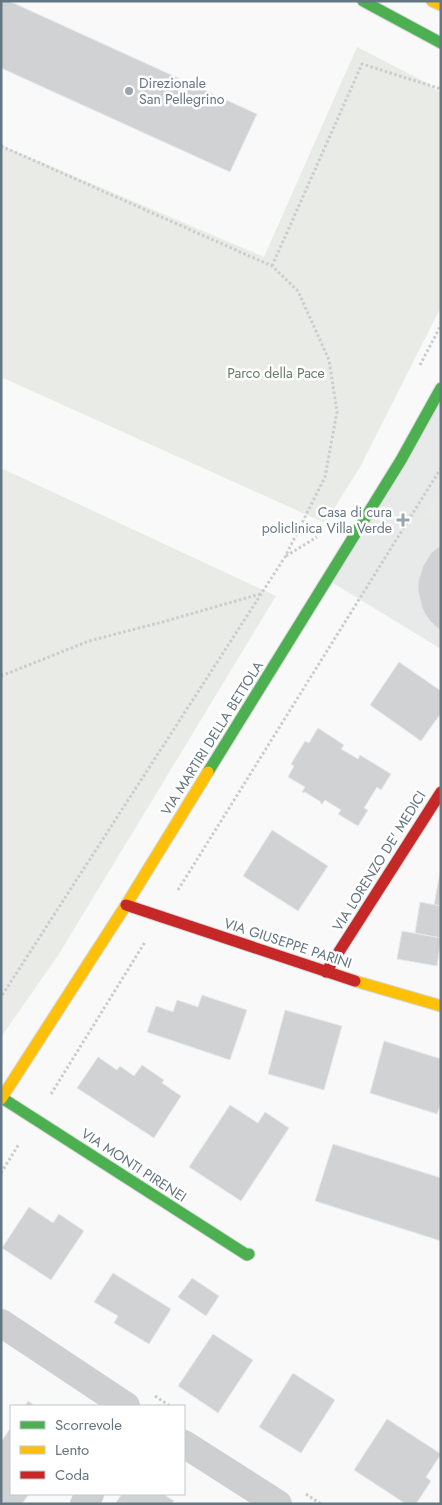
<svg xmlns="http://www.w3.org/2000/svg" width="442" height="1505" font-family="Jost,sans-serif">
	<rect width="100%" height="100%" fill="#f9f9f9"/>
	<!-- built -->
	<path fill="#e8e9e9" d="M 441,388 L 441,649 L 328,580 Z"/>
	<!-- green -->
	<g fill="#e8ebe6">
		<path d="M 357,47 L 425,82 L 441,93 L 441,307 L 360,467 L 325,523 L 1,377 L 1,145 L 264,257 Z"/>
		<path d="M 1,468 L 276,596 L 59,954 L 1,1037 Z"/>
		<path d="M 441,491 L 441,523 L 424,515 Z"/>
	</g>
	<!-- building -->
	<g fill="#d0d2d3" stroke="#e8e8e8">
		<path d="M 1,1 L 9,1 L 257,114 L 230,172 L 1,68 Z"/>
		<path d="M 441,545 L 441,631 L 430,621 L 425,614 L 422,607 L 418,591 L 418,582 L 423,566 L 431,553 Z"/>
		<path d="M 399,662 L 441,691 L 441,713 L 421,741 L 370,705 Z"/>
		<path d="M 318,728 L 344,745 L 341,749 L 358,759 L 360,755 L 391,774 L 381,790 L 377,787 L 364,808 L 368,810 L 358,826 L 338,814 L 341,810 L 325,800 L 322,804 L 320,803 L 321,802 L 305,792 L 304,793 L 302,792 L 305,787 L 288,777 L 294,766 L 291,764 L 305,741 L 309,743 Z"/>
		<path d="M 272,830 L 328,866 L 298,911 L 243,876 Z"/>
		<path d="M 440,873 L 441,873 L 441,906 L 434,905 Z"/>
		<path d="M 420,902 L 441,906 L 441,938 L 415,933 Z"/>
		<path d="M 402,931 L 441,938 L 437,966 L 397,959 Z"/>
		<path d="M 202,995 L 247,1010 L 230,1060 L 147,1032 L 156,1006 L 173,1012 L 177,1000 L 198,1007 Z"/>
		<path d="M 285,1010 L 342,1026 L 324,1090 L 268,1074 Z"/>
		<path d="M 384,1041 L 441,1059 L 441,1102 L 437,1114 L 370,1093 Z"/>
		<path d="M 98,1057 L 117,1070 L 120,1066 L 134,1076 L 142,1065 L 164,1080 L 162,1083 L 181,1096 L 154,1138 L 77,1088 Z"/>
		<path d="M 230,1105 L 258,1123 L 265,1112 L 289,1128 L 241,1201 L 189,1167 Z"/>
		<path d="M 333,1144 L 441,1178 L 441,1241 L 315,1201 Z"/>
		<path d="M 29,1207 L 53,1223 L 59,1214 L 84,1231 L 51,1280 L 2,1248 Z"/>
		<path d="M 113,1273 L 171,1309 L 149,1344 L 114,1323 L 118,1316 L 94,1302 Z"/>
		<path d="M 192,1278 L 219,1296 L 206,1316 L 178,1297 Z"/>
		<path d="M 213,1334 L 253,1360 L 218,1413 L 178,1386 Z"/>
		<path d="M 293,1373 L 335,1400 L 301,1453 L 259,1427 Z"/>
		<path d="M 28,1401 L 35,1406 L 25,1406 Z"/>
		<path d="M 387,1419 L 441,1454 L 426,1477 L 431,1481 L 416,1504 L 406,1504 L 354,1470 Z"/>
		<path d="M 11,1427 L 11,1494 L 29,1494 L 22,1504 L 5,1504 L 1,1501 L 1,1442 Z"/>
		<path d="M 122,1494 L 163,1494 L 174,1501 L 172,1504 L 115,1504 Z"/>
	</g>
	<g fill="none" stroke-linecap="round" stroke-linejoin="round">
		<defs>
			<g id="fast">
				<path d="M 363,1 L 441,43"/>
				<path d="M 208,772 L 401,460 L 441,388"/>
				<path d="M 2,1098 L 247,1255 L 249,1254"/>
			</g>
			<g id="slow">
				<path d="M 432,1 L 441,5"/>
				<path d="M 355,981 L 441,1006"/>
				<path d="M 1,1099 L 126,905 L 208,772"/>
			</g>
			<g id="jam">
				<path d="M 126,905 L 355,981"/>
				<path d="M 326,972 L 441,792"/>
			</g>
		</defs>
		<!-- fast casing -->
		<use href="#fast" stroke="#d5d6d7" stroke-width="13"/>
		<!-- slow casing -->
		<use href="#slow" stroke="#d5d6d7" stroke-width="13"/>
		<!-- jam casing -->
		<use href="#jam" stroke="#d5d6d7" stroke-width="13"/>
		<!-- path -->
		<g stroke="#cbcccd" stroke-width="3" stroke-dasharray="2.5 2.5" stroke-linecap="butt">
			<path d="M 1,146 L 272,266 L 298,291 L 329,360 L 337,412 L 325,477 L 285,557 L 1,997"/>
			<path d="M 272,266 L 362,64 L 441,89"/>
			<path d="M 420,365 L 441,325"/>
			<path d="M 286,556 L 317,537"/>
			<path d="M 1,676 L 89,641 L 166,621 L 260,594"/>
			<path d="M 178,890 L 441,468"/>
			<path d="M 51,1094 L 145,942"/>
			<path d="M 1,1173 L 19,1144"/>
			<path d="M 155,1396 L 170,1406"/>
			<path d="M 306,1494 L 321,1504"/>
		</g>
		<!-- street -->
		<g stroke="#cecfd0" stroke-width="28">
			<path d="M 1,1323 L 126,1406"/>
			<path d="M 184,1444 L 278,1504"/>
			<path d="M 84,1504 L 90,1494"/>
		</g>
		<!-- fast -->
		<use href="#fast" stroke="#4caf50" stroke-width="11"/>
		<!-- slow -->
		<use href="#slow" stroke="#ffc107" stroke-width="11"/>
		<!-- jam -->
		<use href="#jam" stroke="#c62828" stroke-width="11"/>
	</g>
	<!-- markers -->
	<g fill="#99a4ac" stroke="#fff" stroke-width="2">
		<circle cx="129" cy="91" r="5"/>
		<path d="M400.5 512.5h5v5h5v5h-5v5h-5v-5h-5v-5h5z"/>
	</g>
	<g text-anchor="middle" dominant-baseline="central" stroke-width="5" stroke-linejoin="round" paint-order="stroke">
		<!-- poi labels -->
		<g font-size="14" fill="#657683" stroke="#fff" text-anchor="start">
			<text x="139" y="83">Direzionale<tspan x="139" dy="16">San Pellegrino</tspan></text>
			<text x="392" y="512" text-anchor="end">Casa di cura<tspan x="392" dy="16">policlinica Villa Verde</tspan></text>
		</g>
		<!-- park labels -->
		<g font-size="14" fill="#687a64" stroke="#fff">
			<text x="276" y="373">Parco della Pace</text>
		</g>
		<!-- street labels -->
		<g font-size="14" fill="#657683" stroke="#fff">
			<text transform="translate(212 738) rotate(-58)">VIA MARTIRI DELLA BETTOLA</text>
			<text transform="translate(379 861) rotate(-58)">VIA LORENZO DE' MEDICI</text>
			<text transform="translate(288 943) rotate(18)">VIA GIUSEPPE PARINI</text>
			<text transform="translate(134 1165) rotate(33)">VIA MONTI PIRENEI</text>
		</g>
	</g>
	<!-- border -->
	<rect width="442" height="1505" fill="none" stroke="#657683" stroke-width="5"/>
	<!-- legend -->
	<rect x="10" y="1405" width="175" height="90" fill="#ffffff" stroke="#c1c8cd"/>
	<rect x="20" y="1421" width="25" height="8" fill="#4caf50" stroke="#c1c8cd"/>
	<text x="55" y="1430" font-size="15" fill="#657683">Scorrevole</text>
	<rect x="20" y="1446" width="25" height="8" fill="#ffc107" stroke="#c1c8cd"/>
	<text x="55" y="1455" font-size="15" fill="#657683">Lento</text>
	<rect x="20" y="1471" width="25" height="8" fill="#c62828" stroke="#c1c8cd"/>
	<text x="55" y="1480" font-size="15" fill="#657683">Coda</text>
</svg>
